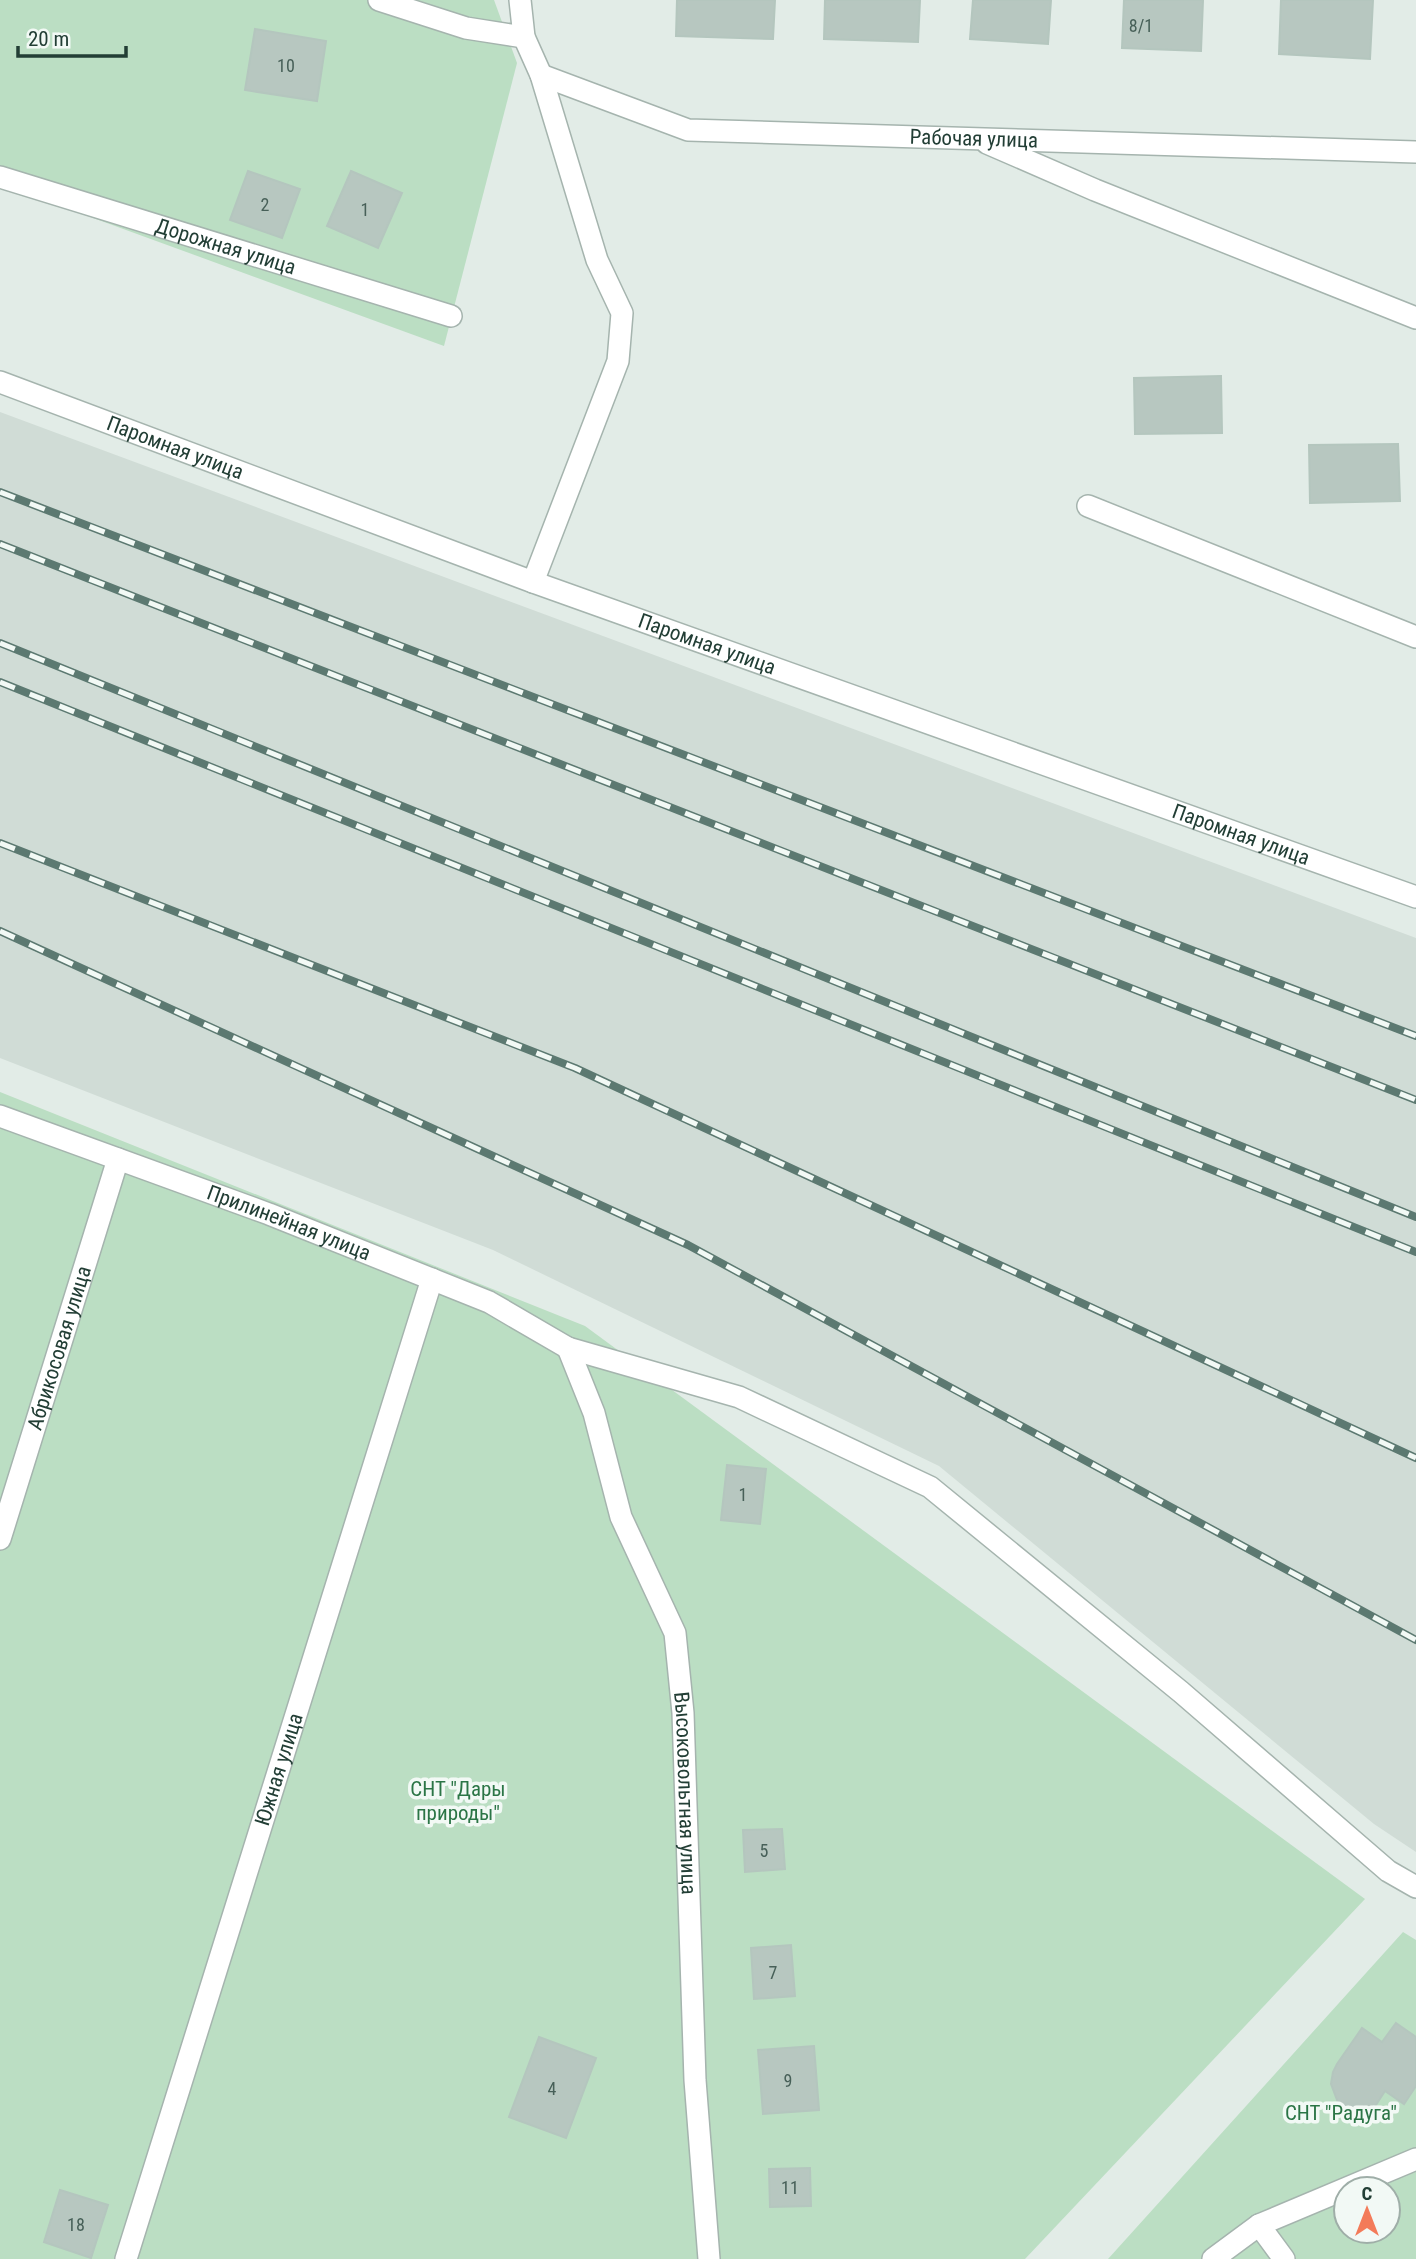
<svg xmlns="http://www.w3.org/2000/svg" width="1416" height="2259" font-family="'Roboto Condensed',sans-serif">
	<rect width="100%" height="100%" fill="#e2ece7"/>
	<!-- built -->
	<path fill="#d0dcd6" d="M 0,412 L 1416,938 L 1416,1852 L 1374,1824 L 939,1466 L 493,1250 L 0,1058 Z"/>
	<!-- green -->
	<g fill="#bbdec3" fill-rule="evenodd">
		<path d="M 0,0 L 494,0 L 517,63 L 444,346 L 0,184 Z"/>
		<path d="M 0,1092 L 585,1326 L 1365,1899 L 1025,2259 L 0,2259 Z"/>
		<path d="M 1403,1932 L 1416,1940 L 1416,2259 L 1108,2259 ZM 1346,2189 L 1388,2189 L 1388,2231 L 1346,2231 Z"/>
	</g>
	<!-- building -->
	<g fill="#b7c7c0" stroke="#b4c6be" stroke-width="2">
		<path d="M 677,0 L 775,0 L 773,39 L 676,36 Z"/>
		<path d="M 825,0 L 920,0 L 918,42 L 824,39 Z"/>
		<path d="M 973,0 L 1051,0 L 1048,44 L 970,39 Z"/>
		<path d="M 1124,0 L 1203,0 L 1201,51 L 1122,48 Z"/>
		<path d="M 1281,0 L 1373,0 L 1370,59 L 1279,54 Z"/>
		<path d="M 255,29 L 326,41 L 317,101 L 245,90 Z"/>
		<path d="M 248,171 L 300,189 L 282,238 L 230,220 Z"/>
		<path d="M 351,171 L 402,193 L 378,248 L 327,226 Z"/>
		<path d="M 1221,376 L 1222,433 L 1135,434 L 1134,378 Z"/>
		<path d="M 1398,444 L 1400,501 L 1310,503 L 1309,445 Z"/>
		<path d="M 727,1465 L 766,1469 L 760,1524 L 721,1520 Z"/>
		<path d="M 782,1829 L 785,1869 L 745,1872 L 743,1830 Z"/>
		<path d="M 791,1945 L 795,1996 L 754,1999 L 751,1948 Z"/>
		<path d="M 1396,2023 L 1416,2037 L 1416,2086 L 1404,2104 L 1385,2091 L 1372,2111 L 1358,2112 L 1340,2108 L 1331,2084 L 1333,2072 L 1337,2064 L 1362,2028 L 1382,2042 Z"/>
		<path d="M 539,2037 L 596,2058 L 566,2138 L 509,2117 Z"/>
		<path d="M 814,2046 L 819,2110 L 763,2114 L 758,2050 Z"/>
		<path d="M 810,2168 L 811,2206 L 770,2207 L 769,2169 Z"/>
		<path d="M 60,2190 L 108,2205 L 91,2258 L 44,2242 Z"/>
	</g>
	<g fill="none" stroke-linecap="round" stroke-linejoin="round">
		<defs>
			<g id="minor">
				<path d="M 379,0 L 466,28 L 524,37"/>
				<path d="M 520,0 L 524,37 L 541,75 L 597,260 L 622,313 L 618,361 L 533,582"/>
				<path id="s1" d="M 541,75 L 688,130 L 1416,152"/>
				<path d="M 987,143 L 1095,190 L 1416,318"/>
				<path id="s2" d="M 0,177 L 451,316"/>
				<path id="s3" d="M 0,382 L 533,582 L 1416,897"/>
				<path d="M 1088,506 L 1416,637"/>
				<path id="s4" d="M 0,1116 L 269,1214 L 489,1302 L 568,1348 L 739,1397 L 930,1487 L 1181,1692 L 1388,1871 L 1416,1887"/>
				<path id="s5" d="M 568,1348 L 594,1413 L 621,1517 L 675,1633 L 683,1713 L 695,2080 L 709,2259"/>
				<path id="s6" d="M 0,1539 L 118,1159"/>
				<path d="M 1259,2225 L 1284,2259"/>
				<path id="s7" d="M 126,2259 L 432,1279"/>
				<path d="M 1213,2259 L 1259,2225 L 1416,2159"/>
			</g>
		</defs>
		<!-- minor casing -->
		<use href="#minor" stroke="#a5b4ae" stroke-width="24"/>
		<!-- minor -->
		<use href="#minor" stroke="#fff" stroke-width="21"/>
		<defs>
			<g id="rail">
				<path d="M 0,492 L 1416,1036"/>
				<path d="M 0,544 L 1416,1100"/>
				<path d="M 0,643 L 1416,1217"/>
				<path d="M 0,682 L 1416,1252"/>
				<path d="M 0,843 L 575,1068 L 1416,1458"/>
				<path d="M 0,931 L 688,1245 L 1416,1640"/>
			</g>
		</defs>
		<!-- rail casing -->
		<use href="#rail" stroke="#5c7971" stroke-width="8"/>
		<!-- rail -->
		<use href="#rail" stroke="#f2f9f5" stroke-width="5" stroke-dasharray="16" stroke-linecap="butt"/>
	</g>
	<g text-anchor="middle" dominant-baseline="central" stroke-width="7" stroke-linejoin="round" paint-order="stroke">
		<!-- number labels -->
		<g font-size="18" fill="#476058">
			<text x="1141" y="25">8/1</text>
			<text x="286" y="65">10</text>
			<text x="265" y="204">2</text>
			<text x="365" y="209">1</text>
			<text x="743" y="1494">1</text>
			<text x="764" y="1850">5</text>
			<text x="773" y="1972">7</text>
			<text x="788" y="2080">9</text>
			<text x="552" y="2088">4</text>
			<text x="790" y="2187">11</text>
			<text x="76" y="2224">18</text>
		</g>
		<!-- street labels -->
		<g font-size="21" fill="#223e35" stroke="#f2f9f5">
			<text stroke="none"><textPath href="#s1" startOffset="443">Рабочая улица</textPath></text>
			<text stroke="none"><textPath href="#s2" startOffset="236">Дорожная улица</textPath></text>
			<text stroke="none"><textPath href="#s3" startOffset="187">Паромная улица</textPath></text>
			<text stroke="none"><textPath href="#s3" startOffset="754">Паромная улица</textPath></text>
			<text stroke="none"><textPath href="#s3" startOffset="1321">Паромная улица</textPath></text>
			<text stroke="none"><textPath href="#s4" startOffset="308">Прилинейная улица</textPath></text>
			<text stroke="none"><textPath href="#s6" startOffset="200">Абрикосовая улица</textPath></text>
			<text stroke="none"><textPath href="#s7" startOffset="513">Южная улица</textPath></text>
			<text stroke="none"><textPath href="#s5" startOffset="466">Высоковольтная улица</textPath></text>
		</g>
		<!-- park labels -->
		<g font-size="21" fill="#2b7546" stroke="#f2f9f5">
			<text x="458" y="1789">СНТ "Дары<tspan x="458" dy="24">природы"</tspan></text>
			<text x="1341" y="2113">СНТ "Радуга"</text>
		</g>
	</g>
	<!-- north arrow -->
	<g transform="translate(1367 2210)"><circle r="33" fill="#f2f9f5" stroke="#9faea8" stroke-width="2"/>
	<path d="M0-5L12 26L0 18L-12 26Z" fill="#f37b59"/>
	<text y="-10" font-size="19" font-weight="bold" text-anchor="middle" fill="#223e35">С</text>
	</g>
	<!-- scale -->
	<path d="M18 46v10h108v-10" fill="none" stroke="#223e35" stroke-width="3.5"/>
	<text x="28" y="46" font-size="21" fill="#223e35" stroke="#f2f9f5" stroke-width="5" paint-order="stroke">20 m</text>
</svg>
